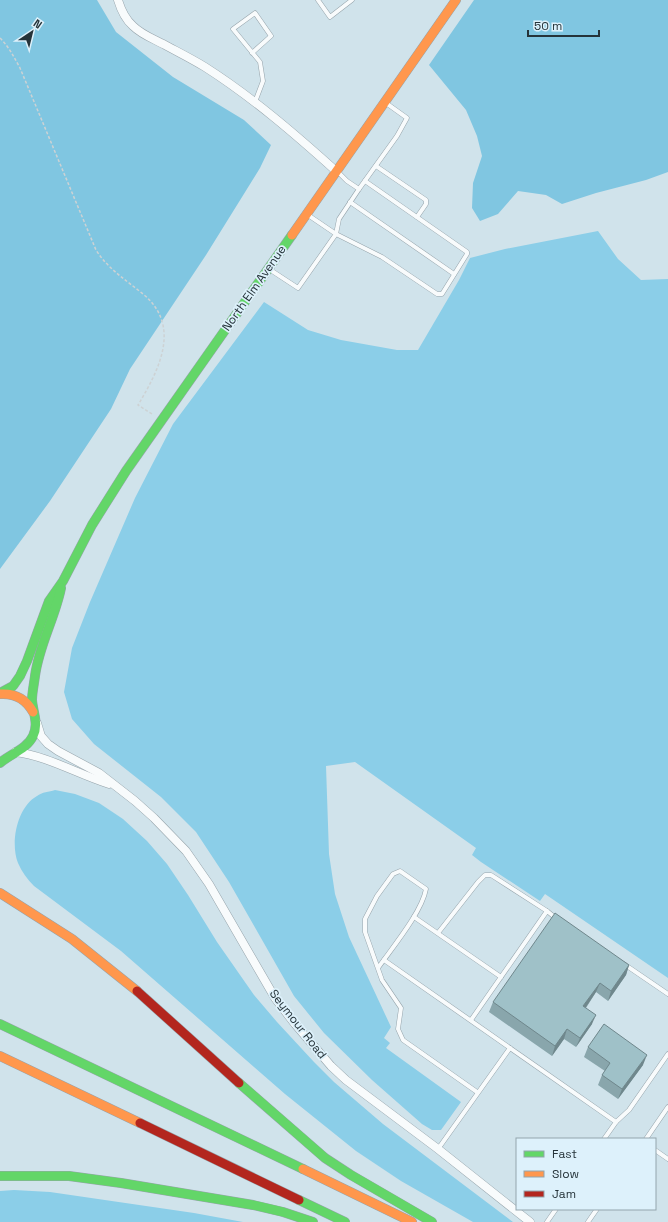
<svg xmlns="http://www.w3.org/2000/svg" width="668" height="1222" font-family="'Space Grotesk',sans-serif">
	<rect width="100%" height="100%" fill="#d0e3eb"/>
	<!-- green -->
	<g fill="#8bcee8">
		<path d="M 598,231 L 618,259 L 641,280 L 668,279 L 668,978 L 545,894 L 540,901 L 481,862 L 472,855 L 476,848 L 355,762 L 326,766 L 329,854 L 335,894 L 349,937 L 391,1027 L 384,1038 L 390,1043 L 386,1048 L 461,1102 L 441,1130 L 432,1130 L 422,1124 L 372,1080 L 324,1033 L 294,996 L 229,882 L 196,832 L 161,797 L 94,744 L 72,719 L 64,692 L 72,648 L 90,602 L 135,498 L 173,424 L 264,302 L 308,330 L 341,340 L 397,350 L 418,350 L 459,280 L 470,258 L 505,249 Z"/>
		<path d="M 55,790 L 75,794 L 99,803 L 123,819 L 147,841 L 167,864 L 188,895 L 217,942 L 254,995 L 277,1022 L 314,1062 L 334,1082 L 383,1124 L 513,1222 L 473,1222 L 401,1181 L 356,1151 L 285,1094 L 121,951 L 34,886 C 27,879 22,872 18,863 C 10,843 17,807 37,796 C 42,792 49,792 55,790 Z"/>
		<path d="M 14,1190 L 50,1192 L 194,1213 L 243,1222 L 0,1222 L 0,1191 Z"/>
	</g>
	<!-- forest -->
	<g fill="#80c6e1">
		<path d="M 0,0 L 97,0 L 116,32 L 173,77 L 244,120 L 271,145 L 260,168 L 206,255 L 130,369 L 111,409 L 50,501 L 0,569 Z"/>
		<path d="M 474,0 L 668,0 L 668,172 L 646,180 L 596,193 L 562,204 L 546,195 L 518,191 L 498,214 L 480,221 L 472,208 L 473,183 L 482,156 L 477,136 L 466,110 L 429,65 Z"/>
	</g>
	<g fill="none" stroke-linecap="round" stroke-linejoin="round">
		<defs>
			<g id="lane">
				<path d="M 318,0 L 330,17 L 352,0"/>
				<path d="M 252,53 L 271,36 L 255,13 L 233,29 L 260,62 L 263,81 L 255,102"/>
				<path d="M 376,166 L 426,200 L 426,204 L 417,217"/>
				<path d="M 337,171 L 347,181 L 359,189 L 339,219 L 336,234 L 382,257 L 437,294 L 442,294 L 467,254 L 467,252 L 365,181"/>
				<path d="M 359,189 L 397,136 L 407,118 L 386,103"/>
				<path d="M 350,202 L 454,274"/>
				<path d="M 269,269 L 298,288 L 336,234 L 308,215"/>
				<path d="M 414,917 L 501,977"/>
				<path d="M 438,933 L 478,882 L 485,875 L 491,875 L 547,911"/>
				<path d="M 384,960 L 616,1122 L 604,1139"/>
				<path d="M 624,964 L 668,994"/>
				<path d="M 378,968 C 392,948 422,912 426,889 L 400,871 L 393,874 L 377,896 L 365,919 L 365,932 L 382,980 L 401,1008 L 398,1029 L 403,1040 L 477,1092"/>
				<path d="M 471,1020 L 547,911 L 557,919"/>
				<path d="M 616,1122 L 629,1110 L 668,1054"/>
				<path d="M 646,1139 L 668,1107"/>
				<path d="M 438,1149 L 510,1048"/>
				<path d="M 655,1150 L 668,1159"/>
				<path d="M 547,1222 L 556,1209"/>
				<path d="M 588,1222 L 597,1209"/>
			</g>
			<g id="street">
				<path d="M 118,0 C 121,10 125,19 133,26 C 142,35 154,39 165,45 C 178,52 192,59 205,67 C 252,97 295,134 336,171"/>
				<path d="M 37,723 L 41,736 L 48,744 L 58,751 L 99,773 L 135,801 L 154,818 L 186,851 L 209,884 L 275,998 L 295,1024 L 331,1066 L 346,1080 L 438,1149 L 530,1222"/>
				<path d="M 15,752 C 48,756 77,774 109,784"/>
			</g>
			<g id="fast">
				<path d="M 0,693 L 13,686 L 20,676 L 27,661 L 49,601 L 63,581 L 92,525 L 126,471 L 292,235"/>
				<path d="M 0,763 C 10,754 27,749 33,736 C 39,724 33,713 32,700 C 32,693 34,684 35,676 C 39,645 55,618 61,588"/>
				<path d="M 0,1024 L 303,1169"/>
				<path d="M 239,1083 L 325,1158 L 351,1175 L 432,1222"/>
				<path d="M 0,1176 L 69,1176 L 121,1183 L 253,1205 L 283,1212 L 313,1222"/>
				<path d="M 299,1200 L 345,1222"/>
			</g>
			<g id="slow">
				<path d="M 292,235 L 456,0"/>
				<path d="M 0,694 C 15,693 26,699 33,712"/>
				<path d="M 0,893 L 72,939 L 137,991"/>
				<path d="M 0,1056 L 140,1123"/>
				<path d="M 303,1169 L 412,1222"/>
			</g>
			<g id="jam">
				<path d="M 137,991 L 239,1083"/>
				<path d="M 140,1123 L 299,1200"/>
			</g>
		</defs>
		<!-- lane casing -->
		<use href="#lane" stroke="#96a4ab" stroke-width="5"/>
		<!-- street casing -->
		<use href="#street" stroke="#96a4ab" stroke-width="9"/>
		<!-- fast casing -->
		<use href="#fast" stroke="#96a4ab" stroke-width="10"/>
		<!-- slow casing -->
		<use href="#slow" stroke="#96a4ab" stroke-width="10"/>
		<!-- jam casing -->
		<use href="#jam" stroke="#96a4ab" stroke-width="10"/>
		<!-- path -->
		<path stroke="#cdd2d4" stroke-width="1.5" stroke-dasharray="3 2" stroke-linecap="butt" d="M 0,38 C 9,47 14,57 20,68 L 96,250 C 108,269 126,280 143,294 C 182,326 159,370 138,405 L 152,414"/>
		<!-- lane -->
		<use href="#lane" stroke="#f8fbfc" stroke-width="4"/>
		<!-- street -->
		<use href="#street" stroke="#f8fbfc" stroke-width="8"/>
		<!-- fast -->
		<use href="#fast" stroke="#63d668" stroke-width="9"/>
		<!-- slow -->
		<use href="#slow" stroke="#ff974d" stroke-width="9"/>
		<!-- jam -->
		<use href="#jam" stroke="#b3261e" stroke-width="9"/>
	</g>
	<!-- wall -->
	<g fill="#89a6ac">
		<path d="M 629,965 L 626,975 L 608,1001 L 596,992 L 586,1008 L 592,1024 L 576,1047 L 564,1039 L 552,1056 L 489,1012 L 493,1002 Z"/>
		<path d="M 588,1047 L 643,1065 L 618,1099 L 598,1085 L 602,1075 L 605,1071 L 584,1057 Z"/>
	</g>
	<!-- shaded-wall -->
	<g fill="#6f878c">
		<path d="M 629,965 L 626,975 L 608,1001 L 611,991 Z"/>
		<path d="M 600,983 L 596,992 L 580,1016 L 583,1006 Z"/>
		<path d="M 596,1015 L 592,1024 L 576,1047 L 580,1038 Z"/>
		<path d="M 567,1029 L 564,1039 L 552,1056 L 555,1046 Z"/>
		<path d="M 647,1055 L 643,1065 L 618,1099 L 622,1089 Z"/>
	</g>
	<!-- building -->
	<g fill="#9fc1c8" stroke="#6f878c">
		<path d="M 555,913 L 629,965 L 611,991 L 600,983 L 583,1006 L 596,1015 L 580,1038 L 567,1029 L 555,1046 L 493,1002 Z"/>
		<path d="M 604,1024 L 647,1055 L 622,1089 L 602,1075 L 610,1063 L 588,1047 Z"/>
	</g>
	<g text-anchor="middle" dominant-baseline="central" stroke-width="3.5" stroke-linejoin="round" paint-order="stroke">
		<!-- street labels -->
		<g font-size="12" fill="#253339" stroke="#ddf1fb">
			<text transform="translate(254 288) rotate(-55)">North Elm Avenue</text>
			<text transform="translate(298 1024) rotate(52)">Seymour Road</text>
		</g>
	</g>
	<!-- legend -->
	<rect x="516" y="1138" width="140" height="72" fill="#ddf1fb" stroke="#93a5ad"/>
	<rect x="524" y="1151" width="20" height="6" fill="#63d668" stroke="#93a5ad"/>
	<text x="552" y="1158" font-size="12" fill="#253339">Fast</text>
	<rect x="524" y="1171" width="20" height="6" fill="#ff974d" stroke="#93a5ad"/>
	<text x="552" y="1178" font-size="12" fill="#253339">Slow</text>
	<rect x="524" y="1191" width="20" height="6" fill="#b3261e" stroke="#93a5ad"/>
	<text x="552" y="1198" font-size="12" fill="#253339">Jam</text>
	<!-- north arrow -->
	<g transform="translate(32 32) rotate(35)" stroke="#ddf1fb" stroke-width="3" paint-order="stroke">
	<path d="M0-3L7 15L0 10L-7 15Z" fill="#253339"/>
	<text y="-6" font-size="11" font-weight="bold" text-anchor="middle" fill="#253339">N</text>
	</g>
	<!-- scale -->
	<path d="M528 30v6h71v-6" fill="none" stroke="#253339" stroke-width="2"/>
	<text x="534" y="30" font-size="12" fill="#253339" stroke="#ddf1fb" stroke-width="3" paint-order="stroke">50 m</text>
</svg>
